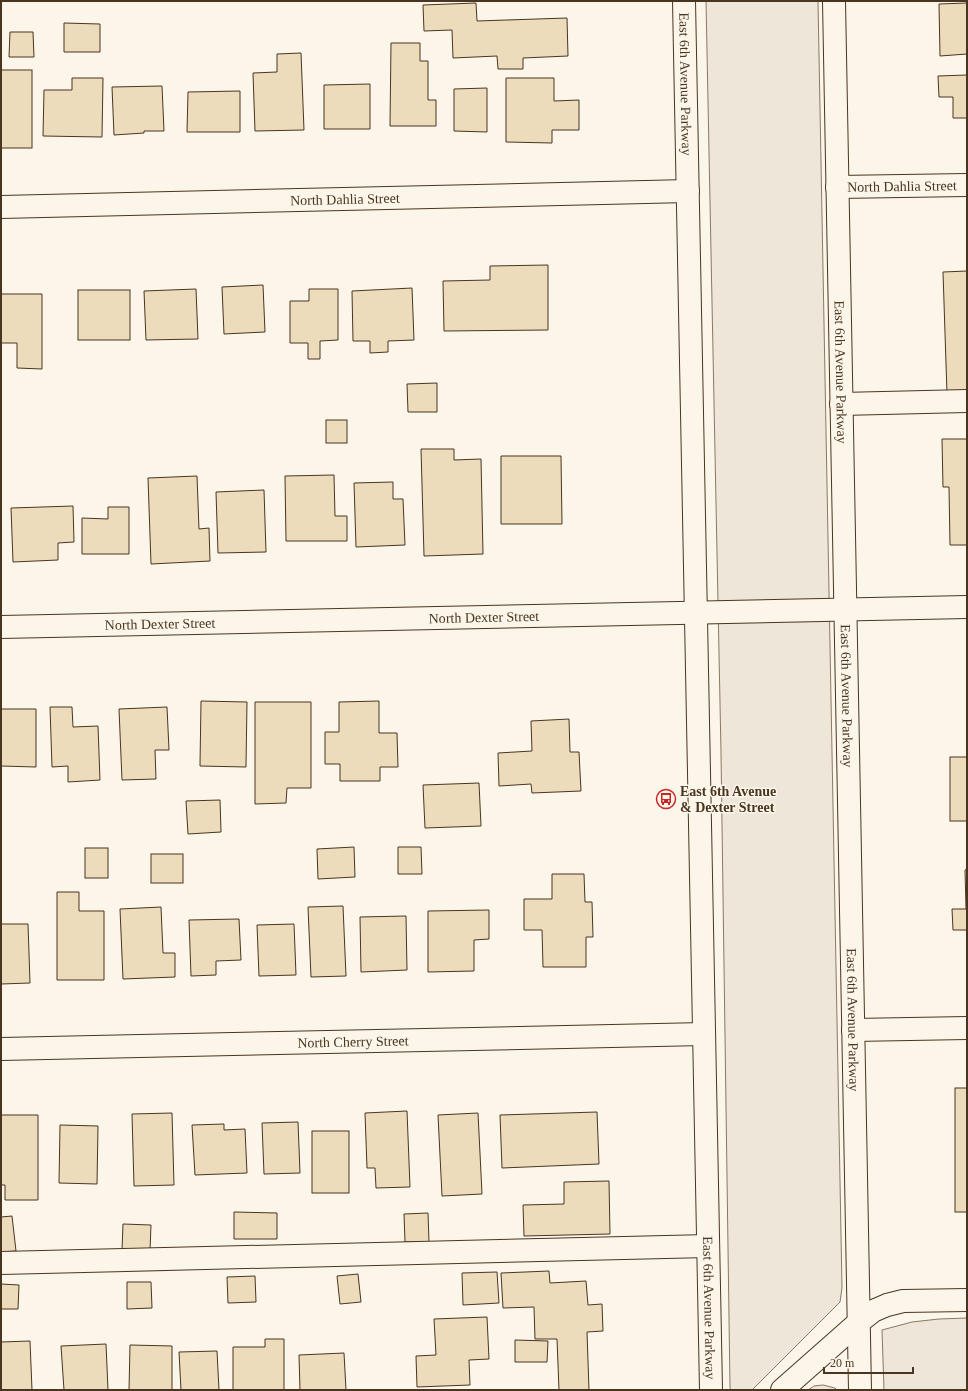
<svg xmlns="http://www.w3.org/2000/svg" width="968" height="1391" font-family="Georgia,serif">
	<rect width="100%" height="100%" fill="#fbf6e9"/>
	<!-- green -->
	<g fill="#ede6d9" stroke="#887966">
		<path d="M 706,1 L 818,1 L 842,1288 L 840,1302 L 752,1390 L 731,1390 L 730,1388 L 721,753 Z"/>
		<path d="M 967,1318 L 967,1390 L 884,1390 L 882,1330 L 912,1322 L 939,1319 Z"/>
		<path d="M 823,1385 L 835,1388 L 837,1390 L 808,1390 L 814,1386 Z"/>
	</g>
	<!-- building -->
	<g fill="#ecdcbc" stroke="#4a3520">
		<path d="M 476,3 L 477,21 L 567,18 L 568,56 L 523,58 L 523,69 L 498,69 L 497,56 L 453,58 L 452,30 L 424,31 L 423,5 Z"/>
		<path d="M 967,3 L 967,54 L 940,56 L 939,4 Z"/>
		<path d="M 64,23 L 100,24 L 100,52 L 64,52 Z"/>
		<path d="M 10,32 L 33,32 L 34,57 L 9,57 Z"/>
		<path d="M 391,43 L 420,43 L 420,61 L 428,61 L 428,100 L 436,100 L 436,126 L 390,126 Z"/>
		<path d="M 301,53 L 304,130 L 255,131 L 253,73 L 277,72 L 277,54 Z"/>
		<rect x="1" y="70" width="31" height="78"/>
		<path d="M 967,75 L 967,118 L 953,118 L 953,97 L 939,97 L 938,76 Z"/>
		<path d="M 72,78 L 103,78 L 102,137 L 43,136 L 44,90 L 72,90 Z"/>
		<path d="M 506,78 L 554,78 L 554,101 L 579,100 L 579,130 L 552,130 L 552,143 L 506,142 Z"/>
		<path d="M 370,84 L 370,129 L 324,129 L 324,85 Z"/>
		<path d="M 162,86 L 164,131 L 144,131 L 144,133 L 114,135 L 112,87 Z"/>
		<path d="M 487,88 L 487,132 L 454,131 L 454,89 Z"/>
		<path d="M 240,91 L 240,132 L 187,132 L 188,92 Z"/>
		<path d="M 548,265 L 548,330 L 444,331 L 443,281 L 490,280 L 490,266 Z"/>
		<path d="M 967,271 L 967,393 L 947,394 L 943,272 Z"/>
		<path d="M 263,285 L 265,332 L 224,334 L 222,287 Z"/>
		<path d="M 412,288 L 414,340 L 388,341 L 388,352 L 370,353 L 370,341 L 353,341 L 352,291 Z"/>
		<path d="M 196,289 L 198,339 L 146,340 L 144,291 Z"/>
		<path d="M 309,289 L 338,289 L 338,340 L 320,341 L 320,359 L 308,359 L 308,343 L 290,343 L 290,301 L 309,301 Z"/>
		<rect x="78" y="290" width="52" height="50"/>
		<path d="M 1,294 L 42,294 L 42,369 L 17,368 L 17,343 L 1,343 Z"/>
		<path d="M 437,383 L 437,412 L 408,412 L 407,384 Z"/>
		<rect x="326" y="420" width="21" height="23"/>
		<path d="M 942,439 L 967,439 L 967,545 L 950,545 L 949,487 L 943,487 Z"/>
		<path d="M 421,449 L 454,449 L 454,460 L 481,459 L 483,554 L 424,556 Z"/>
		<path d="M 501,456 L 561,456 L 562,524 L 501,524 Z"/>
		<path d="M 334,475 L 335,516 L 347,516 L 347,541 L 286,541 L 285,476 Z"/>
		<path d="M 197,476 L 199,529 L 209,528 L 210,561 L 151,564 L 148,478 Z"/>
		<path d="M 393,482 L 393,499 L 403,499 L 405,545 L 356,547 L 354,483 Z"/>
		<path d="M 264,490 L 266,552 L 218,553 L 216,492 Z"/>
		<path d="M 73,506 L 74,542 L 58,543 L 58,560 L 13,562 L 11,508 Z"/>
		<path d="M 108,507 L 129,507 L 129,554 L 82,554 L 82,518 L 108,519 Z"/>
		<path d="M 201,701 L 247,702 L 246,767 L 200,766 Z"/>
		<path d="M 379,701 L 379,733 L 397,733 L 398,767 L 380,767 L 380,781 L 340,781 L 340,764 L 325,764 L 325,732 L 339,732 L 339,702 Z"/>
		<path d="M 255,702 L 311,702 L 311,788 L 287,788 L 286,803 L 255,804 Z"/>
		<path d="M 50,707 L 72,707 L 73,727 L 98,726 L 100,780 L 68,782 L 68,766 L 52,767 Z"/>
		<path d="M 167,707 L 169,750 L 155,750 L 156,779 L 122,780 L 119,709 Z"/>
		<path d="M 1,709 L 36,709 L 36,767 L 1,766 Z"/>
		<path d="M 569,719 L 570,752 L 579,752 L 581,791 L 532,793 L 531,784 L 499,786 L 498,753 L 532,751 L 531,721 Z"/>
		<rect x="950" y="757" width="17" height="64"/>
		<path d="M 479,783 L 481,826 L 425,828 L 423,785 Z"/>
		<path d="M 220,800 L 221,832 L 188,834 L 186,801 Z"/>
		<path d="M 354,847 L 355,877 L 318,879 L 317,849 Z"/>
		<path d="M 398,847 L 421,847 L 422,874 L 398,874 Z"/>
		<rect x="85" y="848" width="23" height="30"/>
		<rect x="151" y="854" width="32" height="29"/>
		<path d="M 967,869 L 967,930 L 953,930 L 952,909 L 966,909 L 965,870 Z"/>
		<path d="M 552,874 L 584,874 L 585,902 L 592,902 L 593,937 L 586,937 L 586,967 L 543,967 L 542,930 L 524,930 L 524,899 L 552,899 Z"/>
		<path d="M 57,892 L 79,892 L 79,911 L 104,911 L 104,980 L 57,980 Z"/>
		<path d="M 343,906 L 346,976 L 311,977 L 308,907 Z"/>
		<path d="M 161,907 L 163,953 L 175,953 L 175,977 L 123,979 L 120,909 Z"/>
		<path d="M 489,910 L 489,939 L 474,940 L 474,971 L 428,972 L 428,911 Z"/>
		<path d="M 406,916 L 407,970 L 361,972 L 360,917 Z"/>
		<path d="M 239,919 L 241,960 L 216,961 L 216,975 L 191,976 L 189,920 Z"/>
		<path d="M 1,924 L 28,924 L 30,983 L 1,984 Z"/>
		<path d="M 294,924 L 296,975 L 259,976 L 257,925 Z"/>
		<rect x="955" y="1088" width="12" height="124"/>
		<path d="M 407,1111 L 410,1187 L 376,1188 L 375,1168 L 367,1168 L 365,1113 Z"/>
		<path d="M 597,1112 L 599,1164 L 502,1168 L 500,1115 Z"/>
		<path d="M 172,1113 L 174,1185 L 134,1186 L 132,1114 Z"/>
		<path d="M 478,1113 L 482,1194 L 442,1196 L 438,1115 Z"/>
		<path d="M 1,1115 L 38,1115 L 38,1200 L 5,1200 L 5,1185 L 1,1185 Z"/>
		<path d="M 298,1122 L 300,1173 L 264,1174 L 262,1123 Z"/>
		<path d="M 224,1124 L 224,1130 L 245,1129 L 247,1173 L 195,1175 L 192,1125 Z"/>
		<path d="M 60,1125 L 98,1126 L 97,1184 L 59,1183 Z"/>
		<rect x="312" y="1131" width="37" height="62"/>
		<path d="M 609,1181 L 610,1234 L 524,1236 L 523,1205 L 564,1204 L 564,1182 Z"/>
		<path d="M 234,1212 L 277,1213 L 277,1239 L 234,1239 Z"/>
		<path d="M 428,1213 L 429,1242 L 405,1242 L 404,1214 Z"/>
		<path d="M 12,1216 L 16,1251 L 1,1252 L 1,1217 Z"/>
		<path d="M 123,1224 L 151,1225 L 150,1251 L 122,1250 Z"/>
		<path d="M 549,1271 L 550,1283 L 586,1281 L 588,1305 L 602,1304 L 603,1331 L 587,1332 L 589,1390 L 559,1390 L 557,1339 L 535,1339 L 534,1307 L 503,1308 L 501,1273 Z"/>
		<path d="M 497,1272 L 499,1303 L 463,1305 L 462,1273 Z"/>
		<path d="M 358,1274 L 361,1302 L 340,1304 L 337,1276 Z"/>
		<path d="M 255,1276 L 256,1302 L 228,1303 L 227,1277 Z"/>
		<path d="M 127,1282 L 151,1282 L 152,1308 L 127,1309 Z"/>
		<path d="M 1,1284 L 19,1285 L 18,1309 L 1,1309 Z"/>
		<path d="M 487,1317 L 489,1359 L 469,1360 L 470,1385 L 417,1387 L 416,1356 L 436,1355 L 434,1319 Z"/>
		<path d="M 265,1339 L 284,1339 L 284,1390 L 233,1390 L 233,1347 L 265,1347 Z"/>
		<path d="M 515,1340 L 548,1341 L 547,1362 L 515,1362 Z"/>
		<path d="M 30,1341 L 32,1390 L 1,1390 L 1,1342 Z"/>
		<path d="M 106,1344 L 108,1390 L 64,1390 L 61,1346 Z"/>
		<path d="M 130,1345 L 172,1346 L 172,1390 L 129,1390 Z"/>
		<path d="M 217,1351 L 219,1390 L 181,1390 L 179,1352 Z"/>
		<path d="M 344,1353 L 346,1390 L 300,1390 L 299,1355 Z"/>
	</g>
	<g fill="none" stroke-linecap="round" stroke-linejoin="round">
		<defs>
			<g id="minor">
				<path id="s1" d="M 837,187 L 967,185"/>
				<path id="s2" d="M 1,207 L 688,191"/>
				<path d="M 841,404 L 967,401"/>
				<path id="s3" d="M 1,627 L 967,607"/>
				<path d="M 853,1030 L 967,1028"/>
				<path id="s4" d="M 1,1049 L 704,1034"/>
				<path d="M 1,1263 L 708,1246"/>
				<path d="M 782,1390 L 859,1322 L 873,1311 L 887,1305 L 903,1301 L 967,1300"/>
			</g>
			<g id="major">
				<path id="s5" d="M 684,1 L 711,1390"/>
				<path id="s6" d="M 834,1 L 860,1390"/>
			</g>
		</defs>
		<!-- minor casing -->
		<use href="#minor" stroke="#4a3520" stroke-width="24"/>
		<!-- major casing -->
		<use href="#major" stroke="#4a3520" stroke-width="24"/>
		<!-- minor -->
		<use href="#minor" stroke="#fbf6e9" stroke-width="22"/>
		<!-- major -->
		<use href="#major" stroke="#fbf6e9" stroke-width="22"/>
	</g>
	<!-- icons -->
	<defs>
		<symbol id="bus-ring" viewBox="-11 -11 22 22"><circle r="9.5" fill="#fbf6e9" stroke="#c62828" stroke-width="1.5"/><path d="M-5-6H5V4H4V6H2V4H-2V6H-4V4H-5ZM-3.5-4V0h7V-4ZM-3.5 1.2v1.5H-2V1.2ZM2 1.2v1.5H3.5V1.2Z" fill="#c62828"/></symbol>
	</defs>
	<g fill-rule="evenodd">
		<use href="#bus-ring" x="655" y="788" width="22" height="22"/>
	</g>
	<g text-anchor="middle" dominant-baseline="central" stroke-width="3" stroke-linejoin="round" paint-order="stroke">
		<!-- street labels -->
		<g font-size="14" fill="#4a3520" stroke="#fbf6e9">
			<text stroke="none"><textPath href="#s5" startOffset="83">East 6th Avenue Parkway</textPath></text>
			<text stroke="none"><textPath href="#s1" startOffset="65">North Dahlia Street</textPath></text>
			<text stroke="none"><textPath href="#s2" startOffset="344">North Dahlia Street</textPath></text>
			<text stroke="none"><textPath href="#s6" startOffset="371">East 6th Avenue Parkway</textPath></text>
			<text stroke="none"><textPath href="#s3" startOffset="483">North Dexter Street</textPath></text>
			<text stroke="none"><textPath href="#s3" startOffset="159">North Dexter Street</textPath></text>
			<text stroke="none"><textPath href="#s6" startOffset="695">East 6th Avenue Parkway</textPath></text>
			<text stroke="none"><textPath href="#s6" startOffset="1019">East 6th Avenue Parkway</textPath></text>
			<text stroke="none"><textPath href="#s4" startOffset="352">North Cherry Street</textPath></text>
			<text stroke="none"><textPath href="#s5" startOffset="1307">East 6th Avenue Parkway</textPath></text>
		</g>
		<!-- poi labels -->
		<g font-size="14" font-weight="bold" fill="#4a3520" stroke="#fbf6e9" text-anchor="start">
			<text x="680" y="791">East 6th Avenue<tspan x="680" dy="16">&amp; Dexter Street</tspan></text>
		</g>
	</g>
	<!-- border -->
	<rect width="968" height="1391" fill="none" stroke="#4a3520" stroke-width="4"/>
	<!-- scale -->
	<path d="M824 1367v6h89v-6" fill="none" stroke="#4a3520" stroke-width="2"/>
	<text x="830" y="1367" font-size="12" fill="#4a3520" stroke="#fbf6e9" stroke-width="3" paint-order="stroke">20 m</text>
</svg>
